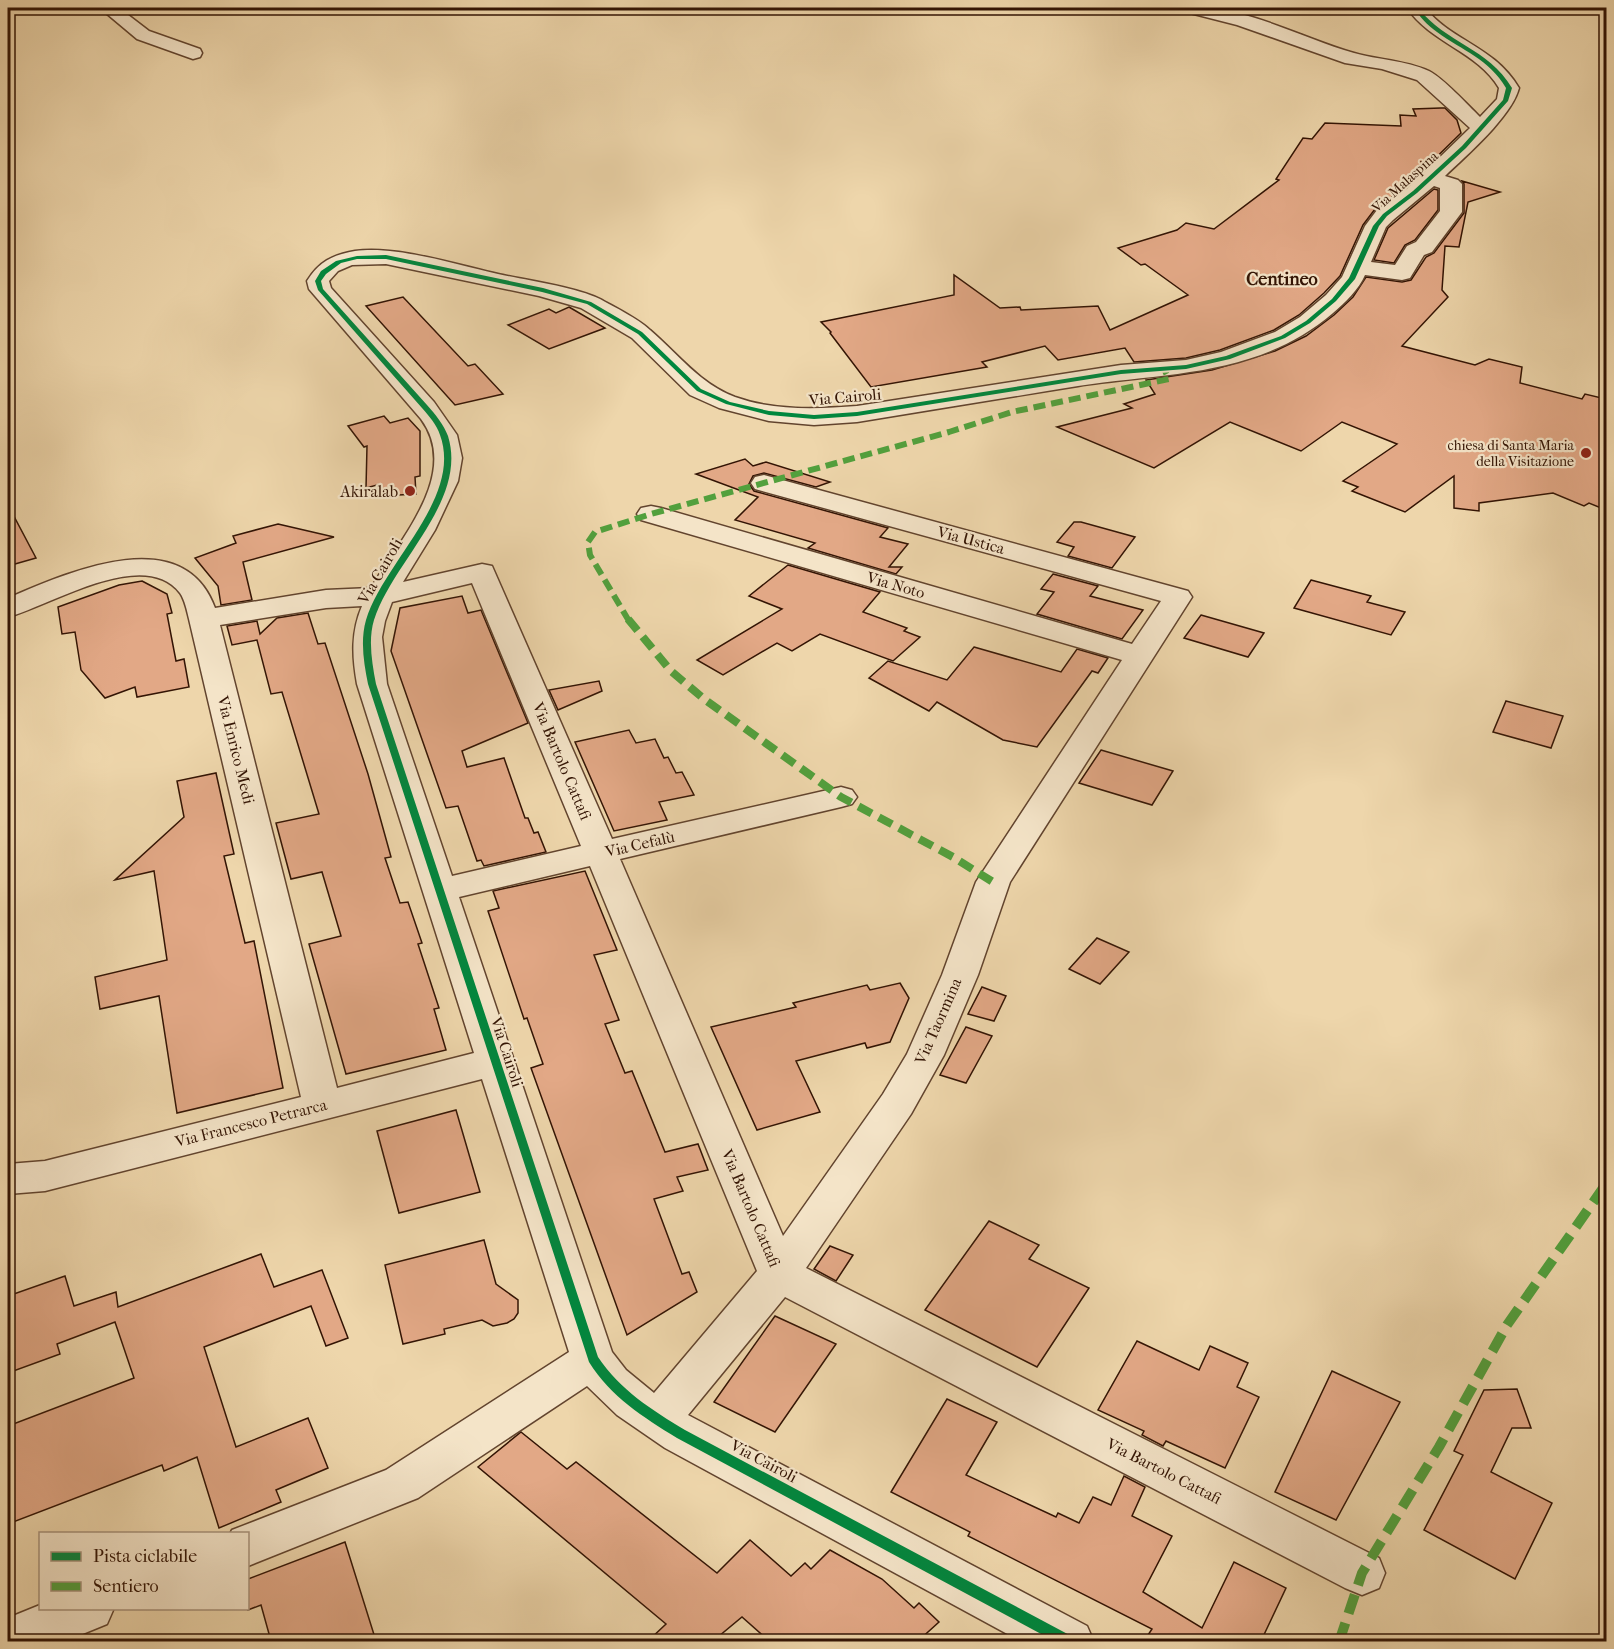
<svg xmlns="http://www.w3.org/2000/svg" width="1614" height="1649" font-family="'IM FELL French Canon',serif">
	<rect width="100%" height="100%" fill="#eed6ab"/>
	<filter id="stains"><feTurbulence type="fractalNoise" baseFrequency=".00333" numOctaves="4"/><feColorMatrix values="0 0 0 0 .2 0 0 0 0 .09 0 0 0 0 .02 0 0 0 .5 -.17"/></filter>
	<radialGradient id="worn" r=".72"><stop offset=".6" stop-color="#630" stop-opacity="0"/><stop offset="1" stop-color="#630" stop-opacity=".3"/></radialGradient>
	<!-- building -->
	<g fill="#e2a886" stroke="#331404" stroke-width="1.5">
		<path d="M 1441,108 L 1445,108 L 1457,120 L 1461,133 L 1407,186 L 1375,209 L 1363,225 L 1340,276 L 1324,293 L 1299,315 L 1274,330 L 1220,350 L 1186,358 L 1134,362 L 1125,348 L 1058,360 L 1045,346 L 982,362 L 987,367 L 871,387 L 830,333 L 831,332 L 821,322 L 954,295 L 954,275 L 1000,308 L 1020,307 L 1021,310 L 1098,306 L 1110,330 L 1188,295 L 1145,264 L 1141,265 L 1118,248 L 1177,230 L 1186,223 L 1214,229 L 1279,180 L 1276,179 L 1303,138 L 1312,139 L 1325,123 L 1401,126 L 1400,115 L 1416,116 L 1413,109 Z"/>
		<path d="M 1462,181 L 1500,192 L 1468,202 L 1459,247 L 1445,246 L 1442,290 L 1448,297 L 1402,346 L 1475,365 L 1489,359 L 1522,367 L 1520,383 L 1582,399 L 1585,394 L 1606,399 L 1606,510 L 1589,503 L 1584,506 L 1553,493 L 1479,503 L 1479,511 L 1454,508 L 1454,476 L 1405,512 L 1352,491 L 1358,487 L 1343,481 L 1397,444 L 1342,422 L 1301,451 L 1230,422 L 1154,468 L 1057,427 L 1132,408 L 1124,404 L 1155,394 L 1146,380 L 1212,370 L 1275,351 L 1306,336 L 1334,315 L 1353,297 L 1366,277 L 1402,282 L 1411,280 L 1426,257 L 1434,253 L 1464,213 L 1464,184 Z"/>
		<path d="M 1434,189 L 1438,190 L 1438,210 L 1415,240 L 1405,245 L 1394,263 L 1374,260 L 1388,228 Z"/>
		<path d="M 403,297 L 468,366 L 475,364 L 503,394 L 455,405 L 366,306 Z"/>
		<path d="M 569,307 L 605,328 L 549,349 L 508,325 L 549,309 L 556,313 Z"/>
		<path d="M 384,416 L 390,423 L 408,418 L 420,431 L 420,476 L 415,477 L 416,494 L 381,496 L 381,484 L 366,488 L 367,446 L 364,447 L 348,426 Z"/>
		<path d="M 745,459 L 753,466 L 766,462 L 830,482 L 816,487 L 764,473 L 753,476 L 749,484 L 754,491 L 888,528 L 880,537 L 908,544 L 889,567 L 902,567 L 896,574 L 808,548 L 815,543 L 735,520 L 758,497 L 696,474 Z"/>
		<path d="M 8,505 L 36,558 L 8,566 Z"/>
		<path d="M 1074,522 L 1081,522 L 1135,537 L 1112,568 L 1068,556 L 1074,547 L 1057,542 Z"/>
		<path d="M 278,524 L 334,537 L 243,562 L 252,600 L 221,605 L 218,586 L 195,558 L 236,543 L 233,536 Z"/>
		<path d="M 788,565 L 880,592 L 863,612 L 907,628 L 904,631 L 920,637 L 893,661 L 820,634 L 792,651 L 777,643 L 723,675 L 697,660 L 782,609 L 749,596 Z"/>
		<path d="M 1053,574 L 1098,586 L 1090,596 L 1143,610 L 1122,639 L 1037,614 L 1054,592 L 1041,589 Z"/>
		<path d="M 1311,580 L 1371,596 L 1367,602 L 1405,612 L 1391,635 L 1294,608 Z"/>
		<path d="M 142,581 L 167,594 L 172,613 L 167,614 L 176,661 L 184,659 L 189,687 L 137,697 L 135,687 L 105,698 L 81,670 L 75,632 L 62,634 L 58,607 L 119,585 Z"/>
		<path d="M 462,596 L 468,613 L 481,610 L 528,723 L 462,751 L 467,767 L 504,758 L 525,818 L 528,818 L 534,833 L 538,832 L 546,852 L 484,866 L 481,860 L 477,861 L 458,806 L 446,808 L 391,651 L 400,608 Z"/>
		<path d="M 308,613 L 318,644 L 325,643 L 368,774 L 391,857 L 385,858 L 400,903 L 408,902 L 422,943 L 418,944 L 439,1008 L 434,1009 L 446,1050 L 346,1074 L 309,944 L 341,936 L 322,872 L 291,879 L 276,823 L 319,814 L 282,692 L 271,694 L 257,640 L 232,645 L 227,626 L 257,621 L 260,634 L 277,618 Z"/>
		<path d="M 1201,615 L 1264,633 L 1248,657 L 1184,638 Z"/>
		<path d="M 974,647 L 1061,672 L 1077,649 L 1108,658 L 1098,673 L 1092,671 L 1037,747 L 1003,740 L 937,702 L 929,711 L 869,678 L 888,661 L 947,680 Z"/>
		<path d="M 599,681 L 602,691 L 558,710 L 549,690 Z"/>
		<path d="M 1506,701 L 1563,716 L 1551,748 L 1493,732 Z"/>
		<path d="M 629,730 L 636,743 L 655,739 L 664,758 L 668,757 L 676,773 L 682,772 L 694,795 L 659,802 L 667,820 L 614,831 L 575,742 Z"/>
		<path d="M 1101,750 L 1173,771 L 1152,805 L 1079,783 Z"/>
		<path d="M 216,773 L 234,854 L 224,856 L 245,943 L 254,941 L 283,1088 L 177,1113 L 159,996 L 100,1009 L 95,977 L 167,960 L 154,871 L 115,880 L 184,817 L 177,781 Z"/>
		<path d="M 585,871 L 617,950 L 594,955 L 619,1020 L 605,1024 L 625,1073 L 632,1071 L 665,1152 L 698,1144 L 708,1170 L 677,1177 L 683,1191 L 654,1199 L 682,1274 L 689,1272 L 697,1292 L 627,1335 L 531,1068 L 543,1064 L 527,1018 L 524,1019 L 488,911 L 499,908 L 493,891 Z"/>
		<path d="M 1097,938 L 1129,952 L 1100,984 L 1069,969 Z"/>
		<path d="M 900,983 L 909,998 L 890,1042 L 867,1048 L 865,1043 L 796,1061 L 820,1112 L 757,1130 L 711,1027 L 796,1007 L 793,1003 L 867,985 L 870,990 Z"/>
		<path d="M 982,987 L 1006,996 L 994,1021 L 968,1014 Z"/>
		<path d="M 966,1027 L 992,1036 L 966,1083 L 940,1075 Z"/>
		<path d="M 456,1110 L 480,1192 L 399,1213 L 377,1131 Z"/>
		<path d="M 989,1221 L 1039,1245 L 1029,1259 L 1089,1288 L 1037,1367 L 925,1310 Z"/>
		<path d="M 484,1240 L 496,1284 L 518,1300 L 518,1313 L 514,1319 L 507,1323 L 493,1326 L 482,1320 L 444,1329 L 445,1334 L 403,1344 L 385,1265 Z"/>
		<path d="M 830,1246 L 853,1255 L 836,1281 L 814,1269 Z"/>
		<path d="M 261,1254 L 274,1287 L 322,1270 L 348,1338 L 326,1346 L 311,1306 L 204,1347 L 236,1447 L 308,1418 L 328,1468 L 276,1490 L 281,1502 L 219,1528 L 197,1457 L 164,1471 L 162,1465 L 8,1524 L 8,1426 L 134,1378 L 115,1322 L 57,1344 L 60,1354 L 8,1373 L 8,1296 L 65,1276 L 74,1306 L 116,1292 L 118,1307 Z"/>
		<path d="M 775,1316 L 836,1344 L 775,1432 L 714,1402 Z"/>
		<path d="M 1137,1341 L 1199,1370 L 1210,1346 L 1248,1363 L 1237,1387 L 1259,1397 L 1225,1468 L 1166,1441 L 1163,1446 L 1142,1435 L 1144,1431 L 1098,1410 Z"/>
		<path d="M 1332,1371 L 1400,1402 L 1336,1520 L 1275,1492 Z"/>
		<path d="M 1517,1389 L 1531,1428 L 1512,1428 L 1491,1472 L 1552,1503 L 1515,1579 L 1424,1530 L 1463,1455 L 1454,1451 L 1484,1390 Z"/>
		<path d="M 947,1399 L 997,1422 L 966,1475 L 1056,1517 L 1058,1513 L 1079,1523 L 1093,1497 L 1111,1505 L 1124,1476 L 1145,1487 L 1132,1516 L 1172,1536 L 1143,1592 L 1202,1628 L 1234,1562 L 1286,1588 L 1261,1641 L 1144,1641 L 1152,1629 L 968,1536 L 970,1532 L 891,1492 Z"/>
		<path d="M 521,1432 L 567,1469 L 576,1462 L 717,1573 L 750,1540 L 791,1576 L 805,1563 L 811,1569 L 830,1550 L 882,1579 L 914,1608 L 919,1603 L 939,1622 L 918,1641 L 769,1641 L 742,1617 L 713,1641 L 648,1641 L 666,1624 L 478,1467 Z"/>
		<path d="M 345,1542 L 376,1641 L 271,1641 L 261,1605 L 248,1610 L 248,1579 Z"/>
	</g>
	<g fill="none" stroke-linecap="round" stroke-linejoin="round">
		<defs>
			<g id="minor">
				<path d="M 100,8 L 119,8 L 149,31 L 200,49 L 202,53 L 200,57 L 193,59 L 137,39 Z"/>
				<path d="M 1183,8 C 1238,2 1301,38 1354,53 C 1378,60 1405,60 1429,71 C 1443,78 1468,105 1480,117 L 1497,99 L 1499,88 C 1478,52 1431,43 1407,8 L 1425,8 C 1453,42 1494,46 1519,88 C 1512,116 1467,155 1445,176 L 1458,180 L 1462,184 L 1462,212 L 1432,252 L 1424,255 L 1410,278 L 1402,280 L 1365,275 C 1359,289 1345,303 1333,313 C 1258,377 1169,372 1078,386 C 1005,398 931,410 857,422 L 814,425 L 769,421 L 719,408 L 690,395 L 632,338 L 581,308 L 539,296 L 386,264 L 352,265 L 338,271 L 329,281 L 331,288 L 434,402 L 457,435 L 462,458 L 458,481 L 435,530 L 403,582 L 482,564 L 492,566 L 612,839 L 841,787 L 852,790 L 857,797 L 852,804 L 841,807 L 620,859 L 783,1236 L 883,1094 L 907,1054 L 942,975 L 976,882 L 1122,660 L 641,520 L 637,514 L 641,508 L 651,506 L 661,508 L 1132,644 L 1161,601 L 755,489 L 751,483 L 755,477 L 764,475 L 1188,591 L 1192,597 L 1010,882 L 978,975 L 944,1055 L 911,1114 L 806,1268 L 1379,1558 L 1385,1573 L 1379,1588 L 1362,1595 L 1345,1588 L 785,1297 L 688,1415 L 1087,1626 L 1094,1642 L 1022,1642 L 665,1448 L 617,1415 L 587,1386 L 418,1498 L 248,1566 L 248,1534 L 230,1534 L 232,1530 L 386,1470 L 569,1352 L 482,1079 L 45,1191 L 8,1194 L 8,1164 L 45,1161 L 301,1097 L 189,619 C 187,611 185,600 180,593 C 144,546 50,606 8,617 L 8,598 C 67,573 183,520 215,608 L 326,590 L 371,588 C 398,541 462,474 421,419 L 309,289 L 307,281 C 319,262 332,255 355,251 C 396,245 457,265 498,274 C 526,280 575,287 600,299 C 616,308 637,318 650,330 C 679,355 699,383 735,397 C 774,411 817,409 857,406 L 1121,365 L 1186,360 L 1221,352 L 1275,332 L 1300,317 L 1326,295 L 1342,277 L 1365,226 L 1377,210 L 1408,188 L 1470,128 L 1417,80 L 1382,69 L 1345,63 L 1237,25 L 1186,12 ZM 1434,186 L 1440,188 L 1440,211 L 1416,242 L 1407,246 L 1395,265 L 1371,262 L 1386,227 L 1393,220 ZM 472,583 L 581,846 L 452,876 L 387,684 L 382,637 L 385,621 L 392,602 ZM 362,606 C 351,632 352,656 357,684 L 474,1053 L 337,1088 L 220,625 L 326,608 ZM 590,866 L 757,1271 L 654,1393 L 626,1370 L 612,1352 L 459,897 Z"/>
				<path d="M 40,1605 L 40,1608 L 114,1608 L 107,1624 L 63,1642 L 8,1642 L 8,1618 Z"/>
			</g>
		</defs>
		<!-- minor casing -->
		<use href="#minor" stroke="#62442e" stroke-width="3"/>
		<!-- minor -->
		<use href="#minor" fill="#f4e4c8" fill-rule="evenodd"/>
		<!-- quiet-far2 -->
		<path stroke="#52a03d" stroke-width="6" stroke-dasharray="12 6" stroke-linecap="butt" d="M 629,621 L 590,555 L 588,542 L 595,532 L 651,514 L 949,432 L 1012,412 L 1169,379 L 1164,369"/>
		<!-- quiet-far1 -->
		<path stroke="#52a03d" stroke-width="8" stroke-dasharray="15 8" stroke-linecap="butt" d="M 628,619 L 671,671 L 704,699 L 841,797 L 953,857 L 993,882"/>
		<!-- quiet -->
		<path stroke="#52a03d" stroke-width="10" stroke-dasharray="20 10" stroke-linecap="butt" d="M 1339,1642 L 1362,1573 L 1439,1447 L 1507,1325 L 1606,1184"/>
		<defs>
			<path id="cycleway" d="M 1414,8 L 1418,8 C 1446,43 1488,48 1512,88 L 1508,101 L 1466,148 L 1417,193 L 1387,216 L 1379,226 L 1355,279 L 1336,301 L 1310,323 L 1285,338 L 1230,359 L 1186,369 L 1121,374 L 857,416 L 814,419 L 769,415 L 726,404 L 697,391 L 638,334 L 587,304 L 542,292 L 386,259 L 357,259 L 341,263 L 326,274 L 321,281 L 323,289 L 427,405 C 435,414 444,425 448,436 C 468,501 393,561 374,620 C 368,640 372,663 376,684 L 598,1357 C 620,1390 652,1410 685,1430 L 1075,1638 L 1076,1642 L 1056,1642 L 677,1438 C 643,1417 611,1397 589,1362 L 368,684 C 364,664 360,641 366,620 C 383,563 463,498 440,435 C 437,425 429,416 422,408 L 318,290 L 315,281 L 321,271 L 336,261 L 357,256 L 386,255 L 543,288 L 591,302 L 642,332 L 701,389 L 730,402 L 769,411 L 814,415 L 857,412 L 1121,370 L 1186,365 L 1226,356 L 1281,336 L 1306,321 L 1332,299 L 1349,278 L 1373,226 L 1383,214 L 1413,191 L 1462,146 L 1503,100 L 1506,88 C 1489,59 1463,51 1437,32 C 1427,25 1420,17 1414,8 Z"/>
		</defs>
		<!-- cycleway casing -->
		<use href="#cycleway" stroke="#f4e4c8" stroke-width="4"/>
		<!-- cycleway -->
		<use href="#cycleway" fill="#00873e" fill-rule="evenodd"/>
	</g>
	<!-- markers -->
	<g fill="#8f2418" stroke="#f4e4c8" stroke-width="2">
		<circle cx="1586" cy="453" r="6"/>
		<circle cx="410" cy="491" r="6"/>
	</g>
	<g text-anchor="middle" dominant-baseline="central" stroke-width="4.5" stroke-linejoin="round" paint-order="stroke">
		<!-- far-street labels -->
		<g font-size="14" fill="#331404" stroke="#f4e4c8">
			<text transform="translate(1405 182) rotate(-42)">Via Malaspina</text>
		</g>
		<!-- far-poi labels -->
		<g font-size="14" fill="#331404" stroke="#f4e4c8" text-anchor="end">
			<text x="1574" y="445">chiesa di Santa Maria<tspan x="1574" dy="16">della Visitazione</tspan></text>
		</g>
		<!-- street labels -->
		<g font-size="16" fill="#331404" stroke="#f4e4c8">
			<text transform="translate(845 397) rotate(-5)">Via Cairoli</text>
			<text transform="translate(971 540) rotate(15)">Via Ustica</text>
			<text transform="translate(380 571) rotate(-60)">Via Cairoli</text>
			<text transform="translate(896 585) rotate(16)">Via Noto</text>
			<text transform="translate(236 750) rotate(76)">Via Enrico Medi</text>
			<text transform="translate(562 761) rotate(67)">Via Bartolo Cattafi</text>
			<text transform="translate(640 844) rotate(-13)">Via Cefalù</text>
			<text transform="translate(938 1021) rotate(-66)">Via Taormina</text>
			<text transform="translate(507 1052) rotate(72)">Via Cairoli</text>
			<text transform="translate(251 1123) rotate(-14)">Via Francesco Petrarca</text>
			<text transform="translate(751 1208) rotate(67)">Via Bartolo Cattafi</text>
			<text transform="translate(764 1461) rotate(28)">Via Cairoli</text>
			<text transform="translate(1164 1471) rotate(27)">Via Bartolo Cattafi</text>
		</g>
		<!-- poi labels -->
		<g font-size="16" fill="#331404" stroke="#f4e4c8" text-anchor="end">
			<text x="398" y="491">Akiralab</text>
		</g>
		<!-- far-district labels -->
		<g font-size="18" font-weight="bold" fill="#331404" stroke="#f4e4c8">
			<text x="1282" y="279">Centineo</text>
		</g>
	</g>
	<!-- margin -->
	<rect width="1614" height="1649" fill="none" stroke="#eed6ab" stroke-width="30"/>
	<rect x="9" y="9" width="1596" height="1631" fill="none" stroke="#331404" stroke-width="3"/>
	<rect x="15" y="15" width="1584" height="1619" fill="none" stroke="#331404" stroke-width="1.5"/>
	<!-- legend -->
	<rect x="39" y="1532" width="210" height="78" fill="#f4e4c8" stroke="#a7917a" stroke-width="1.5"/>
	<rect x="51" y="1552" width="30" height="9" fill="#00873e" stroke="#a7917a" stroke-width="1.5"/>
	<text x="93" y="1562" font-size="18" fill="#331404">Pista ciclabile</text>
	<rect x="51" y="1582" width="30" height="9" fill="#52a03d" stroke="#a7917a" stroke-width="1.5"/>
	<text x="93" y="1592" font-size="18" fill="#331404">Sentiero</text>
	<rect width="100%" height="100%" filter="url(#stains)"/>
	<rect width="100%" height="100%" fill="url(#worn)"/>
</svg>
